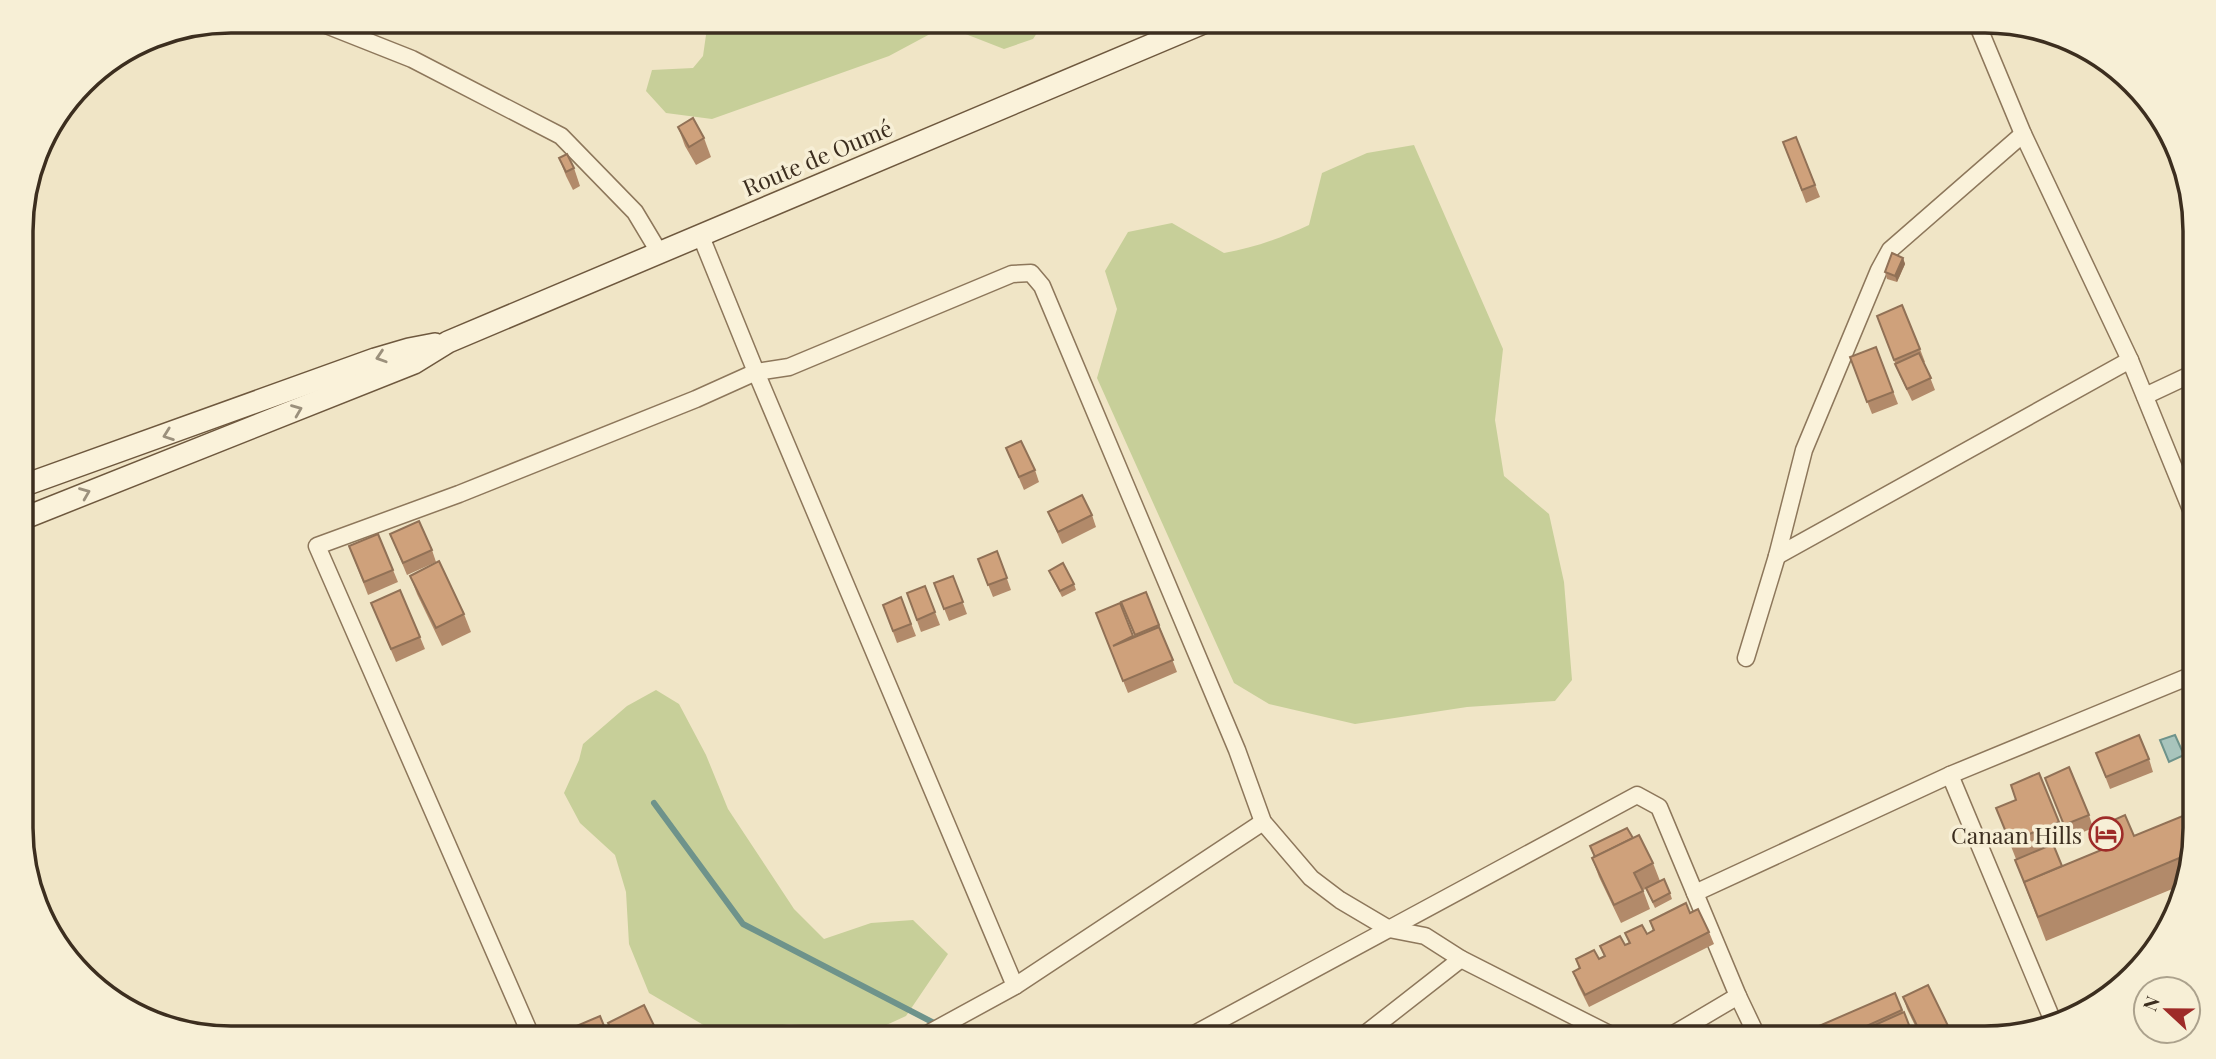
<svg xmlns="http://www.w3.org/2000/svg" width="2216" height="1059" font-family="'Playfair Display',serif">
	<rect width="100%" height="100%" fill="#f0e5c6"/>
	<!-- green -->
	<g fill="#c7cf99">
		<path d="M 697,21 L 1042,21 L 1043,24 L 1033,39 L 1004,49 L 945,26 L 889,56 L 712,119 L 666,113 L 646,91 L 652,70 L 693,68 L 703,56 L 706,35 Z"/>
		<path d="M 1414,145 L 1503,349 L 1495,420 L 1504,476 L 1549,514 L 1564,582 L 1572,680 L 1555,701 L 1467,707 L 1355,724 L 1269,704 L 1234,683 L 1097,378 L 1117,309 L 1105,271 L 1128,232 L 1172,223 L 1224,253 C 1254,248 1281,238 1309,225 L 1322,173 L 1367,153 Z"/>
		<path d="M 656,690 L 679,704 L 706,755 L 728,809 L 794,909 L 824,939 L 871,923 L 913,920 L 948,954 L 906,1016 L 882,1027 L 843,1028 L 789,1024 L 739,1032 L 712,1030 L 649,993 L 629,944 L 626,892 L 615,855 L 580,823 L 564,793 L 579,760 L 583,744 L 627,706 Z"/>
	</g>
	<!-- water -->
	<path fill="#a8c4bc" stroke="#6e938b" stroke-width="2" d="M 2175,735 L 2184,755 L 2169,762 L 2160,740 Z"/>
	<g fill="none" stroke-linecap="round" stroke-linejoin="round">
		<!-- stream -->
		<path stroke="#6e938b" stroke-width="6" d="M 654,803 L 743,924 L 963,1038"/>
		<defs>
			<g id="street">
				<path d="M 316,21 L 412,59 L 561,136 L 635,212 L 659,252"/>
				<path d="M 1976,21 L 2023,134 L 2130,360 L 2194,517"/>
				<path d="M 700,234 L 756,372 L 1015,986"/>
				<path d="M 2145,396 L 2194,373"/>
				<path d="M 1777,556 L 2130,360"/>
				<path d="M 1746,658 L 1777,556 L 1804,450 L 1879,270 L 1890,250 L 2023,134"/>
				<path d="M 1950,775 L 2052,1019"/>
				<path d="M 1695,893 L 1950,775 L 2195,674"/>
				<path d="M 532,1038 L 317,546 L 459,494 L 696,399 L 756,372 L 789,367 L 1012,274 L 1031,273 L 1042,286 L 1237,750 L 1263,822 L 1311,878 L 1340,900 L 1389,929 L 1425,936 L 1461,959 L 1617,1038"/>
				<path d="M 920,1038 L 1015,986 L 1263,822"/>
				<path d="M 1187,1038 L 1637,795 L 1659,807 L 1738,996 L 1758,1038"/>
				<path d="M 1360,1038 L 1461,959"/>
				<path d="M 1667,1038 L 1738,996"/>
			</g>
			<g id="secondary">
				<path d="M 22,486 L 375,359 L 409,349 L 435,344"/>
				<path d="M 22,519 L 414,363 L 448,342 L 1208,21"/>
			</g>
		</defs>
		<!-- street casing -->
		<use href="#street" stroke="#8d775b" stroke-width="19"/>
		<!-- secondary casing -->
		<use href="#secondary" stroke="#6e583e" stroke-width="24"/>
		<!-- street -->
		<use href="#street" stroke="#faf2da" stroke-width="16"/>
		<!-- secondary -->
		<use href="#secondary" stroke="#faf2da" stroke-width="21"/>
	</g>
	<!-- wall -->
	<g fill="#b28a6a">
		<path d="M 678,127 L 704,138 L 711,157 L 696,165 L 685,146 Z"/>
		<path d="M 1796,137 L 1820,197 L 1806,203 L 1783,142 Z"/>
		<path d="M 559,158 L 574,168 L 580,186 L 573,190 L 566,176 Z"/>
		<path d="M 1903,258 L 1905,264 L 1897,282 L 1887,279 L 1885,272 Z"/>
		<path d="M 1877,316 L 1920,349 L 1925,362 L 1924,362 L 1935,390 L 1912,401 L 1900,376 Z"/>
		<path d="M 1876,347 L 1898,404 L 1872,414 L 1850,357 Z"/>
		<path d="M 1006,448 L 1035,470 L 1039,482 L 1024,490 Z"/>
		<path d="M 1048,512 L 1092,515 L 1096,527 L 1062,544 Z"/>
		<path d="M 390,534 L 432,550 L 436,562 L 407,575 Z"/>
		<path d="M 349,546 L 393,570 L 398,582 L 368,595 Z"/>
		<path d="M 997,551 L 1011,590 L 993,597 L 978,559 Z"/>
		<path d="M 1049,571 L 1074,584 L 1076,590 L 1062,597 Z"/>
		<path d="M 410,576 L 464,614 L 471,632 L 442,646 L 417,594 Z"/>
		<path d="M 953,576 L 967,614 L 949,621 L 934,583 Z"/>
		<path d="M 925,586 L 940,625 L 921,632 L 907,593 Z"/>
		<path d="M 901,597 L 916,636 L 897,643 L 883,605 Z"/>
		<path d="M 1121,602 L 1159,625 L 1177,672 L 1128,693 L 1096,613 L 1120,603 L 1134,637 L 1135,637 Z"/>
		<path d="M 371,603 L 420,637 L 425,649 L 396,662 Z"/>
		<path d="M 2096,753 L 2149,759 L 2153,772 L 2110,789 Z"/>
		<path d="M 2045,778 L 2089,815 L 2093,828 L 2069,838 Z"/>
		<path d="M 2011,785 L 2059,822 L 2066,841 L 2054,846 L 2062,866 L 2115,844 L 2107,823 L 2134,836 L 2195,828 L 2182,885 L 2046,941 L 2015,860 L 2016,859 L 1996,808 L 2016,800 Z"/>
		<path d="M 1633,838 L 1653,863 L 1660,881 L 1670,893 L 1672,899 L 1655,908 L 1646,889 L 1643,890 L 1650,909 L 1621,923 L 1599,877 L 1592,858 L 1594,857 L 1590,846 Z"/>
		<path d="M 1690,913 L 1709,932 L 1714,944 L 1589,1007 L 1578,985 L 1573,972 L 1579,969 L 1576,959 L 1599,959 L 1604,956 L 1600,946 L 1625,945 L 1629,943 L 1625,933 L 1647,934 L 1653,931 L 1650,921 Z"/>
		<path d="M 1895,993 L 1914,1038 L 1796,1038 Z"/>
		<path d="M 1903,997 L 1952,1034 L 1953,1038 L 1921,1038 L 1907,1009 Z"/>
	</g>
	<!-- shaded-wall -->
	<path fill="#917156" d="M 1903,258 L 1905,264 L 1897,282 L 1895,276 Z"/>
	<!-- building -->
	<g fill="#cfa17b" stroke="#917156" stroke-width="2">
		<path d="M 693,118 L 704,138 L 689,147 L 678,127 Z"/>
		<path d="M 1796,137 L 1815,185 L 1802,190 L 1783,142 Z"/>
		<path d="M 567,154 L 574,168 L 566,172 L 559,158 Z"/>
		<path d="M 1892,253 L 1903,258 L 1895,276 L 1885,272 Z"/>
		<path d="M 1902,305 L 1920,349 L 1894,360 L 1877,316 Z"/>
		<path d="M 1876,347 L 1893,392 L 1867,402 L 1850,357 Z"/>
		<path d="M 1919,353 L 1931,378 L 1907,389 L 1895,364 Z"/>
		<path d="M 2194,361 L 2194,372 L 2190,363 Z"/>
		<path d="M 1021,441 L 1035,470 L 1019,477 L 1006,448 Z"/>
		<path d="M 1082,495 L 1092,515 L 1058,532 L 1048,512 Z"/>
		<path d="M 419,521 L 432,550 L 403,563 L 390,534 Z"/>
		<path d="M 378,534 L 393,570 L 364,582 L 349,546 Z"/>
		<path d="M 997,551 L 1007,578 L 988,585 L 978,559 Z"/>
		<path d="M 439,561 L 464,614 L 436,628 L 410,576 Z"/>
		<path d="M 1063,563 L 1074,584 L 1060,591 L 1049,571 Z"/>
		<path d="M 953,576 L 963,602 L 944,609 L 934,583 Z"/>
		<path d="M 925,586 L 935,612 L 917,620 L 907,593 Z"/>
		<path d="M 400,590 L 420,637 L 391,649 L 371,603 Z"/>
		<path d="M 1146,592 L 1159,625 L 1135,635 L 1121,602 Z"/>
		<path d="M 901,597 L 911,624 L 893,631 L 883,605 Z"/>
		<path d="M 1120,603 L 1133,636 L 1113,646 L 1159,627 L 1173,660 L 1123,681 L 1096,613 Z"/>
		<path d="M 2139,735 L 2149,759 L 2106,777 L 2096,753 Z"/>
		<path d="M 2069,767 L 2089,815 L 2064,825 L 2045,778 Z"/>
		<path d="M 2039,773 L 2059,822 L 2010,842 L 1996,808 L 2016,800 L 2011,785 Z"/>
		<path d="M 2195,811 L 2195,828 L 2189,854 L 2038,917 L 2024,882 L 2116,844 L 2107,823 L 2125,815 L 2134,836 Z"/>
		<path d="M 1627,828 L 1633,838 L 1595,857 L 1590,846 Z"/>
		<path d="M 1639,835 L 1653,863 L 1634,873 L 1643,891 L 1614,905 L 1592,858 Z"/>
		<path d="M 2053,844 L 2062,866 L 2024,882 L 2015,860 Z"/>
		<path d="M 1664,879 L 1670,893 L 1653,902 L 1646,888 Z"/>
		<path d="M 1686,903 L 1690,913 L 1698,909 L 1709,932 L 1585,995 L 1573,972 L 1580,968 L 1576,959 L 1594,950 L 1599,959 L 1605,956 L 1600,946 L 1620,936 L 1625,945 L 1630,943 L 1625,933 L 1642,925 L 1647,934 L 1654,930 L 1650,921 Z"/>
		<path d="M 1928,985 L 1952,1034 L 1944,1038 L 1923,1038 L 1903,997 Z"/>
		<path d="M 1895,993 L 1902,1010 L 1840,1038 L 1796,1038 L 1796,1036 Z"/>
		<path d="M 644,1005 L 660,1038 L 616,1038 L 608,1023 Z"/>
		<path d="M 1904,1012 L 1914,1038 L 1846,1038 Z"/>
		<path d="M 600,1016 L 609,1038 L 570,1038 L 567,1030 Z"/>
	</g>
	<!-- one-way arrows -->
	<defs><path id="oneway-chevron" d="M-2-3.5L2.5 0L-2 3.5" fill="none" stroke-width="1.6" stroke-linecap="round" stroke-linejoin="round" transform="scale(1.75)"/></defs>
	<g stroke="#9b907c">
		<use href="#oneway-chevron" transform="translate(381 357) rotate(162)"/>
		<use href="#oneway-chevron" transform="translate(297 410) rotate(-22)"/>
		<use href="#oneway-chevron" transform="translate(168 435) rotate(160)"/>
		<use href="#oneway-chevron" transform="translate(85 493) rotate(-22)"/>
	</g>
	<!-- icons -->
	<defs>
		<symbol id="hotel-ring" viewBox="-11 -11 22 22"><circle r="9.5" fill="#f7efd6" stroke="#9e2b28" stroke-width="1.5"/><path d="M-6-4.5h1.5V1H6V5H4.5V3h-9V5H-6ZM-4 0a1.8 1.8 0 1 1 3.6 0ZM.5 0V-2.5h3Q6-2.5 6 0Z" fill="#9e2b28"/></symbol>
	</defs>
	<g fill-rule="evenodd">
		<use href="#hotel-ring" x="2087" y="815" width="38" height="38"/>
	</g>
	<g text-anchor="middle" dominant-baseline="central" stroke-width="7" stroke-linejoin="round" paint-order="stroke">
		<!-- street labels -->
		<g font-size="23" fill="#3c2e1f" stroke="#f7efd6">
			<text transform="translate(817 157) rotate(-23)">Route de Oumé</text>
		</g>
		<!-- poi labels -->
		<g font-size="23" fill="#3c2e1f" stroke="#f7efd6" text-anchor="end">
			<text x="2082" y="834">Canaan Hills</text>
		</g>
	</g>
	<!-- crop -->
	<path d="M0 0H2216V1059H0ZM231 33H1985A198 198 0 0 1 2183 231V828A198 198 0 0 1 1985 1026H231A198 198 0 0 1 33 828V231A198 198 0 0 1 231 33Z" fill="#f7efd6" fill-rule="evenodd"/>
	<path fill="none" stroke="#3c2e1f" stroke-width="3.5" d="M231 33H1985A198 198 0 0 1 2183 231V828A198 198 0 0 1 1985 1026H231A198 198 0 0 1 33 828V231A198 198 0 0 1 231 33Z"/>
	<!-- north arrow -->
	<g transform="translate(2167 1010) rotate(292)"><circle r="33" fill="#f7efd6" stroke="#aca28d" stroke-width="2"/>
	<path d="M0-5L12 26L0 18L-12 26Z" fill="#9e2b28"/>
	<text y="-10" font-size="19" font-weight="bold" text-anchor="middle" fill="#3c2e1f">N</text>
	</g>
</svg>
